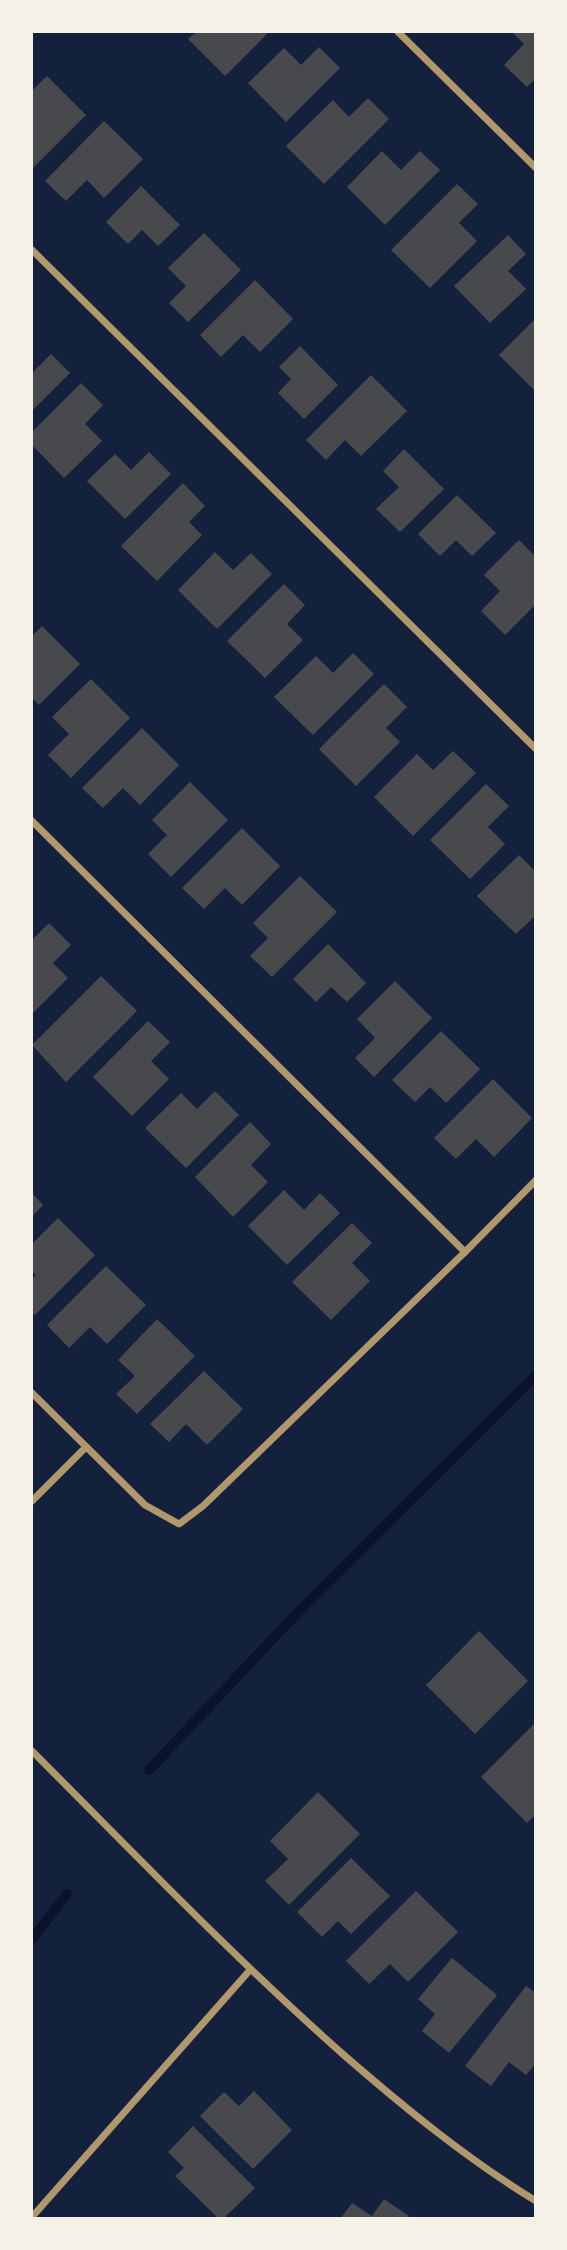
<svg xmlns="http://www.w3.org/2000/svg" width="567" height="2250" font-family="'Roboto Condensed',sans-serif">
	<rect width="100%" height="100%" fill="#14213d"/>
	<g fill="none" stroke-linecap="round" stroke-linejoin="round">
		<!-- stream -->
		<g stroke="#0b132b" stroke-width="10">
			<path d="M 149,1770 L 300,1610 L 536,1375"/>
			<path d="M 32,1939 L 67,1894"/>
		</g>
	</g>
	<!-- building -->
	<g fill="#48494c">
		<path d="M 196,32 L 269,32 L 225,76 L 188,39 Z"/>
		<path d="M 512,32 L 536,32 L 536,78 L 527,87 L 504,65 L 524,44 Z"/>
		<path d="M 319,47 L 340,68 L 286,122 L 248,83 L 284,48 L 301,65 Z"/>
		<path d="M 47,76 L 86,115 L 32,169 L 32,91 Z"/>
		<path d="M 368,98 L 389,119 L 324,184 L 286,146 L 333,100 L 349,117 Z"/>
		<path d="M 104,121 L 143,159 L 104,198 L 87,180 L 66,201 L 45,181 Z"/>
		<path d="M 382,151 L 401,170 L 420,151 L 440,170 L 385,225 L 347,187 Z"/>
		<path d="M 457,184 L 478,204 L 459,223 L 477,241 L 430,288 L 391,250 Z"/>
		<path d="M 141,186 L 180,225 L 158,246 L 142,230 L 128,244 L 106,222 Z"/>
		<path d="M 204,233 L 241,270 L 188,322 L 169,303 L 186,286 L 168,268 Z"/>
		<path d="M 508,235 L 526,254 L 508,271 L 526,289 L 490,323 L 454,286 Z"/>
		<path d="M 255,280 L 293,319 L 260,352 L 243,335 L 221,357 L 200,335 Z"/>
		<path d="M 536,318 L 536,392 L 499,355 Z"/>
		<path d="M 300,346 L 338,385 L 304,419 L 278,393 L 291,379 L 279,367 Z"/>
		<path d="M 51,354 L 70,373 L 32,411 L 32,373 Z"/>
		<path d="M 371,375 L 407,411 L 361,456 L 345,440 L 326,460 L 306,440 Z"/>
		<path d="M 81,383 L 103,405 L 85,424 L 102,441 L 64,478 L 32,445 L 32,432 Z"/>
		<path d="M 404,449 L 444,489 L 400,532 L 376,509 L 399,487 L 383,471 Z"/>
		<path d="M 149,452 L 171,474 L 125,519 L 87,481 L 115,454 L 131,470 Z"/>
		<path d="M 183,483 L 205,506 L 189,522 L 202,535 L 157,581 L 121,546 Z"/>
		<path d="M 457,495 L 496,533 L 472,556 L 456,540 L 440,556 L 418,534 Z"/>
		<path d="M 519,540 L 536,557 L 536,604 L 505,635 L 481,611 L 500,591 L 484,575 Z"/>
		<path d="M 215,552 L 233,570 L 251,553 L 272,574 L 217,629 L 178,590 Z"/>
		<path d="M 284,584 L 305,605 L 287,624 L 303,640 L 265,678 L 227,641 Z"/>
		<path d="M 42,626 L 80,664 L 39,705 L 32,698 L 32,636 Z"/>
		<path d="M 353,653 L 374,674 L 313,735 L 274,697 L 316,656 L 333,673 Z"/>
		<path d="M 91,679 L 130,718 L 71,778 L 48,755 L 69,734 L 52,717 Z"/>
		<path d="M 384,684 L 407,707 L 386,728 L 400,742 L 356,786 L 319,749 Z"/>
		<path d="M 142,728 L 179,765 L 140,805 L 123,788 L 103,808 L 82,788 Z"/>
		<path d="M 453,751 L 476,773 L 413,836 L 374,797 L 417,754 L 433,770 Z"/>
		<path d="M 190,782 L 228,820 L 171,877 L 148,854 L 167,835 L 152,820 Z"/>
		<path d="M 486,784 L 509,806 L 488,827 L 505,844 L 470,879 L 430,840 Z"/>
		<path d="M 242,828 L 280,866 L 242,905 L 225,888 L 204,909 L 182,888 Z"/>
		<path d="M 519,855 L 534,870 L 536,868 L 536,915 L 516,934 L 477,896 Z"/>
		<path d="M 300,876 L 337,912 L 272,977 L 250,956 L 268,938 L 253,923 Z"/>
		<path d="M 49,923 L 71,945 L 53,963 L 68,978 L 33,1013 L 32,1011 L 32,940 Z"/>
		<path d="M 328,944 L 366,983 L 347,1002 L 331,987 L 316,1002 L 293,979 Z"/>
		<path d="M 101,976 L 137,1011 L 66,1082 L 32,1045 Z"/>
		<path d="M 395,981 L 432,1018 L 374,1077 L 355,1058 L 375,1038 L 357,1019 Z"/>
		<path d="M 148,1021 L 170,1042 L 151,1061 L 169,1079 L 132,1116 L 93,1077 Z"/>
		<path d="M 441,1031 L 480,1069 L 446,1103 L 430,1087 L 415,1102 L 392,1080 Z"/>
		<path d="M 493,1079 L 532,1118 L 494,1157 L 476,1139 L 456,1159 L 434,1138 Z"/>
		<path d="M 215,1091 L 239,1115 L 186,1168 L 145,1128 L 181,1093 L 197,1109 Z"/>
		<path d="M 250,1122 L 271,1144 L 251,1165 L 268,1182 L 233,1217 L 195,1177 Z"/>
		<path d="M 284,1190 L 304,1210 L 320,1193 L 340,1213 L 287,1265 L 248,1226 Z"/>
		<path d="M 32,1193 L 43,1205 L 32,1217 Z"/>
		<path d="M 58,1218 L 95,1255 L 35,1315 L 32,1312 L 32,1279 L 36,1275 L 32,1271 L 32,1244 Z"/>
		<path d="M 352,1223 L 372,1243 L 352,1263 L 370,1281 L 331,1320 L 292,1282 Z"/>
		<path d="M 106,1266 L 146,1305 L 107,1344 L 90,1327 L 69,1348 L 47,1325 Z"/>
		<path d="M 157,1319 L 195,1356 L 137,1414 L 116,1394 L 135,1376 L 118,1360 Z"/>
		<path d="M 204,1371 L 243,1409 L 207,1445 L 186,1424 L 169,1442 L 150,1424 Z"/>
		<path d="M 479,1631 L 528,1681 L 475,1734 L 426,1685 Z"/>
		<path d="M 536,1722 L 536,1814 L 527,1823 L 481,1777 Z"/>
		<path d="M 318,1792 L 360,1834 L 289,1905 L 265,1881 L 288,1859 L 270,1841 Z"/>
		<path d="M 351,1858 L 390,1896 L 351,1934 L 338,1921 L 322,1937 L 297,1912 Z"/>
		<path d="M 416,1891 L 458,1932 L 408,1982 L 390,1964 L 369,1984 L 346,1961 Z"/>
		<path d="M 452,1958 L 497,1995 L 449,2053 L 422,2031 L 435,2014 L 418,1999 Z"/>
		<path d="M 526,1986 L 536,1993 L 536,2063 L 526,2075 L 509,2062 L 491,2086 L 465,2066 Z"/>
		<path d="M 254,2091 L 292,2130 L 253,2169 L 200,2116 L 224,2092 L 239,2106 Z"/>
		<path d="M 193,2126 L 255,2188 L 224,2218 L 218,2218 L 175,2176 L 184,2168 L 168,2152 Z"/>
		<path d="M 384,2199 L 409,2216 L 407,2218 L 341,2218 L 352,2203 L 372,2216 Z"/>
	</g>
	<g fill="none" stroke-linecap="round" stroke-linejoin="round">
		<!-- minor -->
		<g stroke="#b1986c" stroke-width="7">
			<path d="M 398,32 L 536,168"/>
			<path d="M 32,250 L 536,749"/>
			<path d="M 32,821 L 465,1252"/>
			<path d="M 32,1393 L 145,1505 L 179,1524 L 203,1506 L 465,1252 L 536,1180"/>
			<path d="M 32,1501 L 86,1447"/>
			<path d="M 32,1751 C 135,1854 235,1959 345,2056 C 405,2108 467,2159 536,2201"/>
			<path d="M 32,2217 L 250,1970"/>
		</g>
	</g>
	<!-- border -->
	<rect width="567" height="2250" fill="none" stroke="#f6f1e7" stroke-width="66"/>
</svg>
